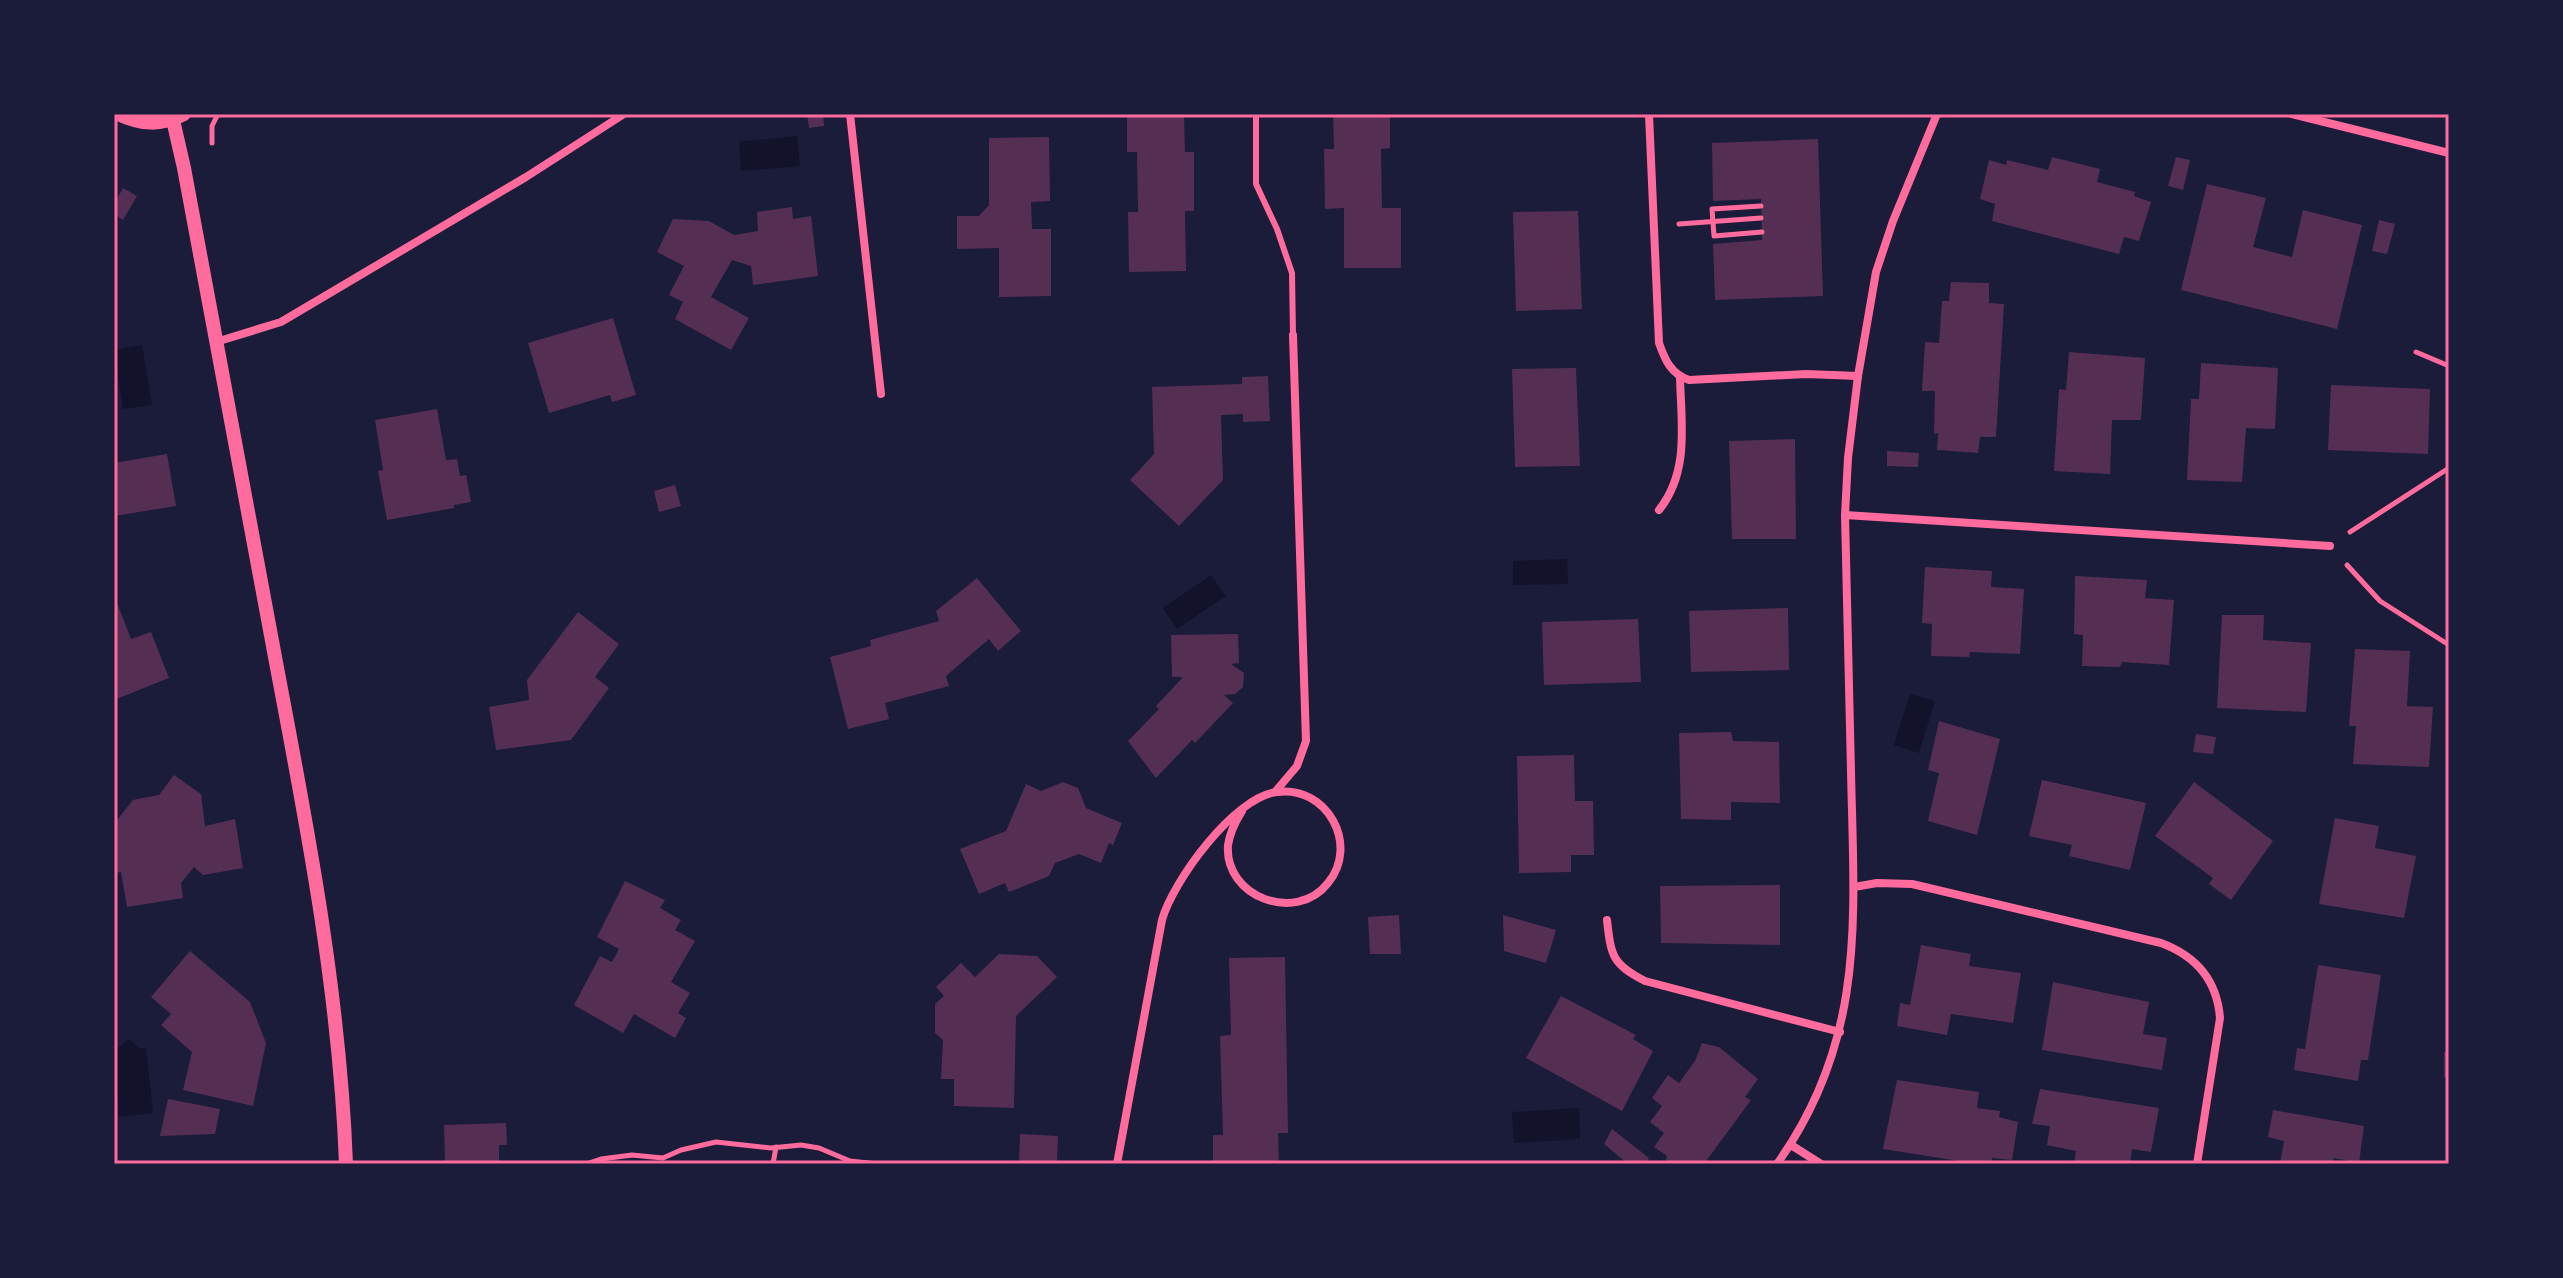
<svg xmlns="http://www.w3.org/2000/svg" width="2563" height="1278" font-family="Rubik,sans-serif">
	<rect width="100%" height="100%" fill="#1b1b3a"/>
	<!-- water -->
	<g fill="#12122b">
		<path d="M 797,136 L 800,166 L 741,171 L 739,142 Z"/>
		<path d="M 142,345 L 152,405 L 123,409 L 114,350 Z"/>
		<path d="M 1567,559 L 1568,584 L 1513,585 L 1513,561 Z"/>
		<path d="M 1211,575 L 1226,596 L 1177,629 L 1163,608 Z"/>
		<path d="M 1910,694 L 1935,701 L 1919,753 L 1894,745 Z"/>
		<path d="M 129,1039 L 139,1048 L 146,1048 L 153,1113 L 119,1117 L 114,1051 Z"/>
		<path d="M 1579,1108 L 1580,1139 L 1514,1143 L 1512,1112 Z"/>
	</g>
	<!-- building -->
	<g fill="#542f53">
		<path d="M 807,114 L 823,114 L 824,126 L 809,128 Z"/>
		<path d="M 1127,114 L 1184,114 L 1185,152 L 1194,152 L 1194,211 L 1185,211 L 1186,271 L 1129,272 L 1128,212 L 1138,212 L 1137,152 L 1127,152 Z"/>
		<path d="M 1333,114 L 1390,114 L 1390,148 L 1381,149 L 1382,208 L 1401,208 L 1401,268 L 1344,268 L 1344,208 L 1325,209 L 1324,149 L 1334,149 Z"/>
		<path d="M 1049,137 L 1050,201 L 1031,202 L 1032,229 L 1051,229 L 1051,296 L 999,297 L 999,248 L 957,249 L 957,216 L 979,216 L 989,205 L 989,138 Z"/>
		<path d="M 1818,139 L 1823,296 L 1715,300 L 1713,244 L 1762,240 L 1761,199 L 1713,201 L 1712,143 Z"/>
		<path d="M 2052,157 L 2100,169 L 2097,182 L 2135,192 L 2134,196 L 2151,202 L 2139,241 L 2124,237 L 2119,254 L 1992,221 L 1995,204 L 1980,199 L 1989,160 L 2006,165 L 2007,160 L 2048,170 Z"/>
		<path d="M 2176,157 L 2190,160 L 2183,190 L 2168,186 Z"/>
		<path d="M 2207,184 L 2266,198 L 2253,247 L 2292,257 L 2303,210 L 2362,225 L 2337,329 L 2181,290 Z"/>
		<path d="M 123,188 L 137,196 L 123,220 L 114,214 L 114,204 Z"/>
		<path d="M 792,207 L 793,219 L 811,216 L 818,276 L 753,285 L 751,266 L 732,260 L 711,297 L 749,318 L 731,350 L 675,319 L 683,302 L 669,295 L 684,266 L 657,252 L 673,219 L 709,221 L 734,235 L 758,231 L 757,212 Z"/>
		<path d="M 1578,211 L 1582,309 L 1516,311 L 1513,212 Z"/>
		<path d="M 2379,220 L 2395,224 L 2387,254 L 2372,251 Z"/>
		<path d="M 1951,282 L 1989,283 L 1989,303 L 2004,304 L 1996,437 L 1980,437 L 1978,453 L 1937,450 L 1938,433 L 1934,434 L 1935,391 L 1922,391 L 1925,342 L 1939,343 L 1942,301 L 1949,301 Z"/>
		<path d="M 613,318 L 636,395 L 612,402 L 610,395 L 549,413 L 528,343 Z"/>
		<path d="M 2069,352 L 2145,358 L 2141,420 L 2112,420 L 2110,474 L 2054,471 L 2059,389 L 2066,390 Z"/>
		<path d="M 2201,363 L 2278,368 L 2275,429 L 2246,428 L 2242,482 L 2187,480 L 2191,399 L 2199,399 Z"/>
		<path d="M 1576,368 L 1580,466 L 1515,467 L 1512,369 Z"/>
		<path d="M 1268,376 L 1270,421 L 1243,422 L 1243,414 L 1221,415 L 1223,480 L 1179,526 L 1130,480 L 1154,454 L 1152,387 L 1242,384 L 1242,377 Z"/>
		<path d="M 2331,385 L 2430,389 L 2428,454 L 2328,450 Z"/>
		<path d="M 437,409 L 446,460 L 457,459 L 460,476 L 466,475 L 471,502 L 454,505 L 454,508 L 387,520 L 378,471 L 383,470 L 375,420 Z"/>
		<path d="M 1795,439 L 1796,539 L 1732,539 L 1729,441 Z"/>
		<path d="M 1887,451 L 1919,453 L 1918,467 L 1887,466 Z"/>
		<path d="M 167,454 L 176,506 L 114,516 L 114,463 Z"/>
		<path d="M 675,485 L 681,506 L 659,512 L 654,491 Z"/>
		<path d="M 1925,567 L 1992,571 L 1991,587 L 2024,589 L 2020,654 L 1970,652 L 1969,657 L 1931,656 L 1932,624 L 1922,623 Z"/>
		<path d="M 2075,576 L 2147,580 L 2145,598 L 2174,600 L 2169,665 L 2122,662 L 2120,667 L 2082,666 L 2083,635 L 2074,634 Z"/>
		<path d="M 977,578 L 1021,631 L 998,651 L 989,639 L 946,676 L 949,686 L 885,703 L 889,719 L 848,729 L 830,657 L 871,646 L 870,640 L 939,621 L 936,611 Z"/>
		<path d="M 114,595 L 131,639 L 151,632 L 169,678 L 114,700 Z"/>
		<path d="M 1788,608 L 1789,670 L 1691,672 L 1689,611 Z"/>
		<path d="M 578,612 L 619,644 L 595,677 L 609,688 L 571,740 L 496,750 L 489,707 L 529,700 L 527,680 Z"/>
		<path d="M 2222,615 L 2264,615 L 2263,640 L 2311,643 L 2306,712 L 2217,708 Z"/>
		<path d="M 1638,619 L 1641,682 L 1544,685 L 1542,622 Z"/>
		<path d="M 1238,634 L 1239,663 L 1231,664 L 1244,673 L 1243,687 L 1235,694 L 1224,695 L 1233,703 L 1195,743 L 1192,740 L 1156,778 L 1128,741 L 1159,709 L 1156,706 L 1183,677 L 1172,677 L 1171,635 Z"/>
		<path d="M 2355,649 L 2410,651 L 2407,706 L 2433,707 L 2429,767 L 2353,764 L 2356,726 L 2349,726 Z"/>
		<path d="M 1939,721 L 2000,739 L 1977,835 L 1928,821 L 1939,773 L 1928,770 Z"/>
		<path d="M 1731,732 L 1733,741 L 1779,742 L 1780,803 L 1731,802 L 1731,820 L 1681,819 L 1679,733 Z"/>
		<path d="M 2196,734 L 2216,737 L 2213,754 L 2193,752 Z"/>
		<path d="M 1574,755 L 1575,801 L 1593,801 L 1594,855 L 1571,855 L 1571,872 L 1519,873 L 1517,756 Z"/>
		<path d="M 174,775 L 201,794 L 205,826 L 235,819 L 243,868 L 203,875 L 194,867 L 181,883 L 183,898 L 127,907 L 121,872 L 114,873 L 114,824 L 133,800 L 159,795 Z"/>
		<path d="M 2042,780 L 2146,803 L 2130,870 L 2069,856 L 2072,845 L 2029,836 Z"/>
		<path d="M 1063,782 L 1078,788 L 1086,808 L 1122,823 L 1113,845 L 1109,843 L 1101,863 L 1079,854 L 1055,863 L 1049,876 L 1009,892 L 1005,883 L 979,894 L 960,849 L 1006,831 L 1026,784 L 1041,791 Z"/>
		<path d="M 2194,782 L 2273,841 L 2231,900 L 2209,884 L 2213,878 L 2155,836 Z"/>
		<path d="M 2335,818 L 2379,826 L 2375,848 L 2416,856 L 2404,918 L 2319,904 Z"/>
		<path d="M 625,881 L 665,900 L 660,908 L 681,920 L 675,930 L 695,941 L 671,982 L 690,993 L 678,1013 L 686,1018 L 675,1038 L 634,1014 L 623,1033 L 574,1005 L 600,956 L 612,962 L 619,949 L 597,937 Z"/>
		<path d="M 1780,885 L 1780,945 L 1661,943 L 1660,886 Z"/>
		<path d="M 1399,915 L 1401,954 L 1370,954 L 1368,917 Z"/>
		<path d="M 1503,915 L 1556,930 L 1546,963 L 1504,951 Z"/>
		<path d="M 1921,945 L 1971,954 L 1969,966 L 2021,973 L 2013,1023 L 1951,1014 L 1947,1035 L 1897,1026 L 1900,1003 L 1910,1005 Z"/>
		<path d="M 190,951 L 250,1002 L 266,1043 L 253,1106 L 183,1090 L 192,1052 L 161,1025 L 171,1014 L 151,997 Z"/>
		<path d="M 999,954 L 1037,956 L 1057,977 L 1016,1016 L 1014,1108 L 954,1106 L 954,1079 L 941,1079 L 943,1040 L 935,1033 L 935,1004 L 944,996 L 936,987 L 961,963 L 975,977 Z"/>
		<path d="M 1285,957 L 1288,1133 L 1278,1133 L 1279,1164 L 1213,1164 L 1213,1135 L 1223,1135 L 1220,1036 L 1231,1035 L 1229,958 Z"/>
		<path d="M 2318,965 L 2381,975 L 2368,1060 L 2361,1060 L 2358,1081 L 2294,1070 L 2297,1048 L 2305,1049 Z"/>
		<path d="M 2053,982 L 2149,1002 L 2143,1034 L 2167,1038 L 2162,1070 L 2042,1050 Z"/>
		<path d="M 1561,996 L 1636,1035 L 1633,1039 L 1653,1051 L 1622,1111 L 1526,1058 Z"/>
		<path d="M 1702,1043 L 1719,1047 L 1758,1079 L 1745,1097 L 1751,1100 L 1704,1164 L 1665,1164 L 1667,1156 L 1654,1147 L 1664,1133 L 1650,1122 L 1662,1106 L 1652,1098 L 1668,1075 L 1679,1083 L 1695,1061 Z"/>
		<rect x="2444" y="1052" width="5" height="25"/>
		<path d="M 1897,1080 L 1979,1092 L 1977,1108 L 2000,1111 L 1999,1117 L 2018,1122 L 2012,1160 L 1992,1158 L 1991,1164 L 1978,1164 L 1883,1149 Z"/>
		<path d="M 2040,1089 L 2159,1108 L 2151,1152 L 2132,1149 L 2130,1164 L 2074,1164 L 2076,1151 L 2047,1145 L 2050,1126 L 2032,1124 Z"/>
		<path d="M 168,1099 L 220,1109 L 215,1134 L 160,1136 Z"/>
		<path d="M 2273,1110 L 2364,1126 L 2359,1163 L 2334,1158 L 2333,1164 L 2280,1164 L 2284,1141 L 2268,1137 Z"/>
		<path d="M 506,1123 L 507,1145 L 499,1145 L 499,1164 L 445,1164 L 444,1125 Z"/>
		<path d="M 1612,1129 L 1649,1158 L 1645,1164 L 1628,1164 L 1604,1144 Z"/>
		<path d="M 1020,1134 L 1058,1136 L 1057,1164 L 1019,1164 Z"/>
	</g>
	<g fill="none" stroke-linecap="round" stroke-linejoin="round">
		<!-- path -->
		<g stroke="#ff6b9d" stroke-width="5">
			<path d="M 212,143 L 212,126 L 218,114"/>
			<path d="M 1761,206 L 1712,209 L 1714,236 L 1762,232"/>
			<path d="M 1679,224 L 1761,218"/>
			<path d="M 2416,352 L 2449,366"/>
			<path d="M 2350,532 L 2449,468"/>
			<path d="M 2347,565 L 2380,601 L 2449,645"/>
			<path d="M 586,1164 L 601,1159 L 632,1155 L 663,1158 L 681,1150 L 716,1142 L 771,1148 L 801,1145 L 819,1148 L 850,1161 L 877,1164"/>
			<path d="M 773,1164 L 776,1147"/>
		</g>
		<!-- service -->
		<path stroke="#ff6b9d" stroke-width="6" d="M 1256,114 L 1256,184 L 1277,229 L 1292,273 L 1293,335"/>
		<!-- minor -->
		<g stroke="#ff6b9d" stroke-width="8">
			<path d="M 850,114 L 881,394"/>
			<path d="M 1649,114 L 1659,343 C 1665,360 1671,374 1689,380 L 1806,374 L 1858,376"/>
			<path d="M 2292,114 L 2449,153"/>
			<path d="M 216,342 L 281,322 L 526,177 L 624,114"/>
			<path d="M 1659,510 C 1690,471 1681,423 1680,377"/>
			<path d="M 1845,515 L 2330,546"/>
			<path d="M 1275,792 L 1297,766 L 1306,741 L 1293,335"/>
			<path d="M 1854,887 L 1877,883 L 1912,884 L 2161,943 C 2196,956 2217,980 2220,1018 L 2197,1164"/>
			<path d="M 1607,920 C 1611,956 1612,964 1645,981 L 1840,1032"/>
			<path d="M 1791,1145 L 1821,1164"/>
			<path d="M 1117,1164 L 1162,920 C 1173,881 1234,797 1277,792 C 1326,785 1360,844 1328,883 C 1296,924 1224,897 1228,845 C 1230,832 1235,822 1242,811"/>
			<path d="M 1777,1164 C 1867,1038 1854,917 1851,771 C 1849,686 1847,600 1845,515 L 1848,458 L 1858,376 L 1876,272 L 1893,221 L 1937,114"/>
		</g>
		<!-- tertiary -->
		<g stroke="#ff6b9d" stroke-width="14">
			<path d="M 118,114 C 141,125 161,126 184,114"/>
			<path d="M 173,120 L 184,168 C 215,336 247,505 278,673 C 309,836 340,999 346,1164"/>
		</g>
	</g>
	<!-- border -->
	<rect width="2563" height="1278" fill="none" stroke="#1b1b3a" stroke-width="232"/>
	<rect x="116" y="116" width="2331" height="1046" fill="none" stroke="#ff6b9d" stroke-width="3"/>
</svg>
